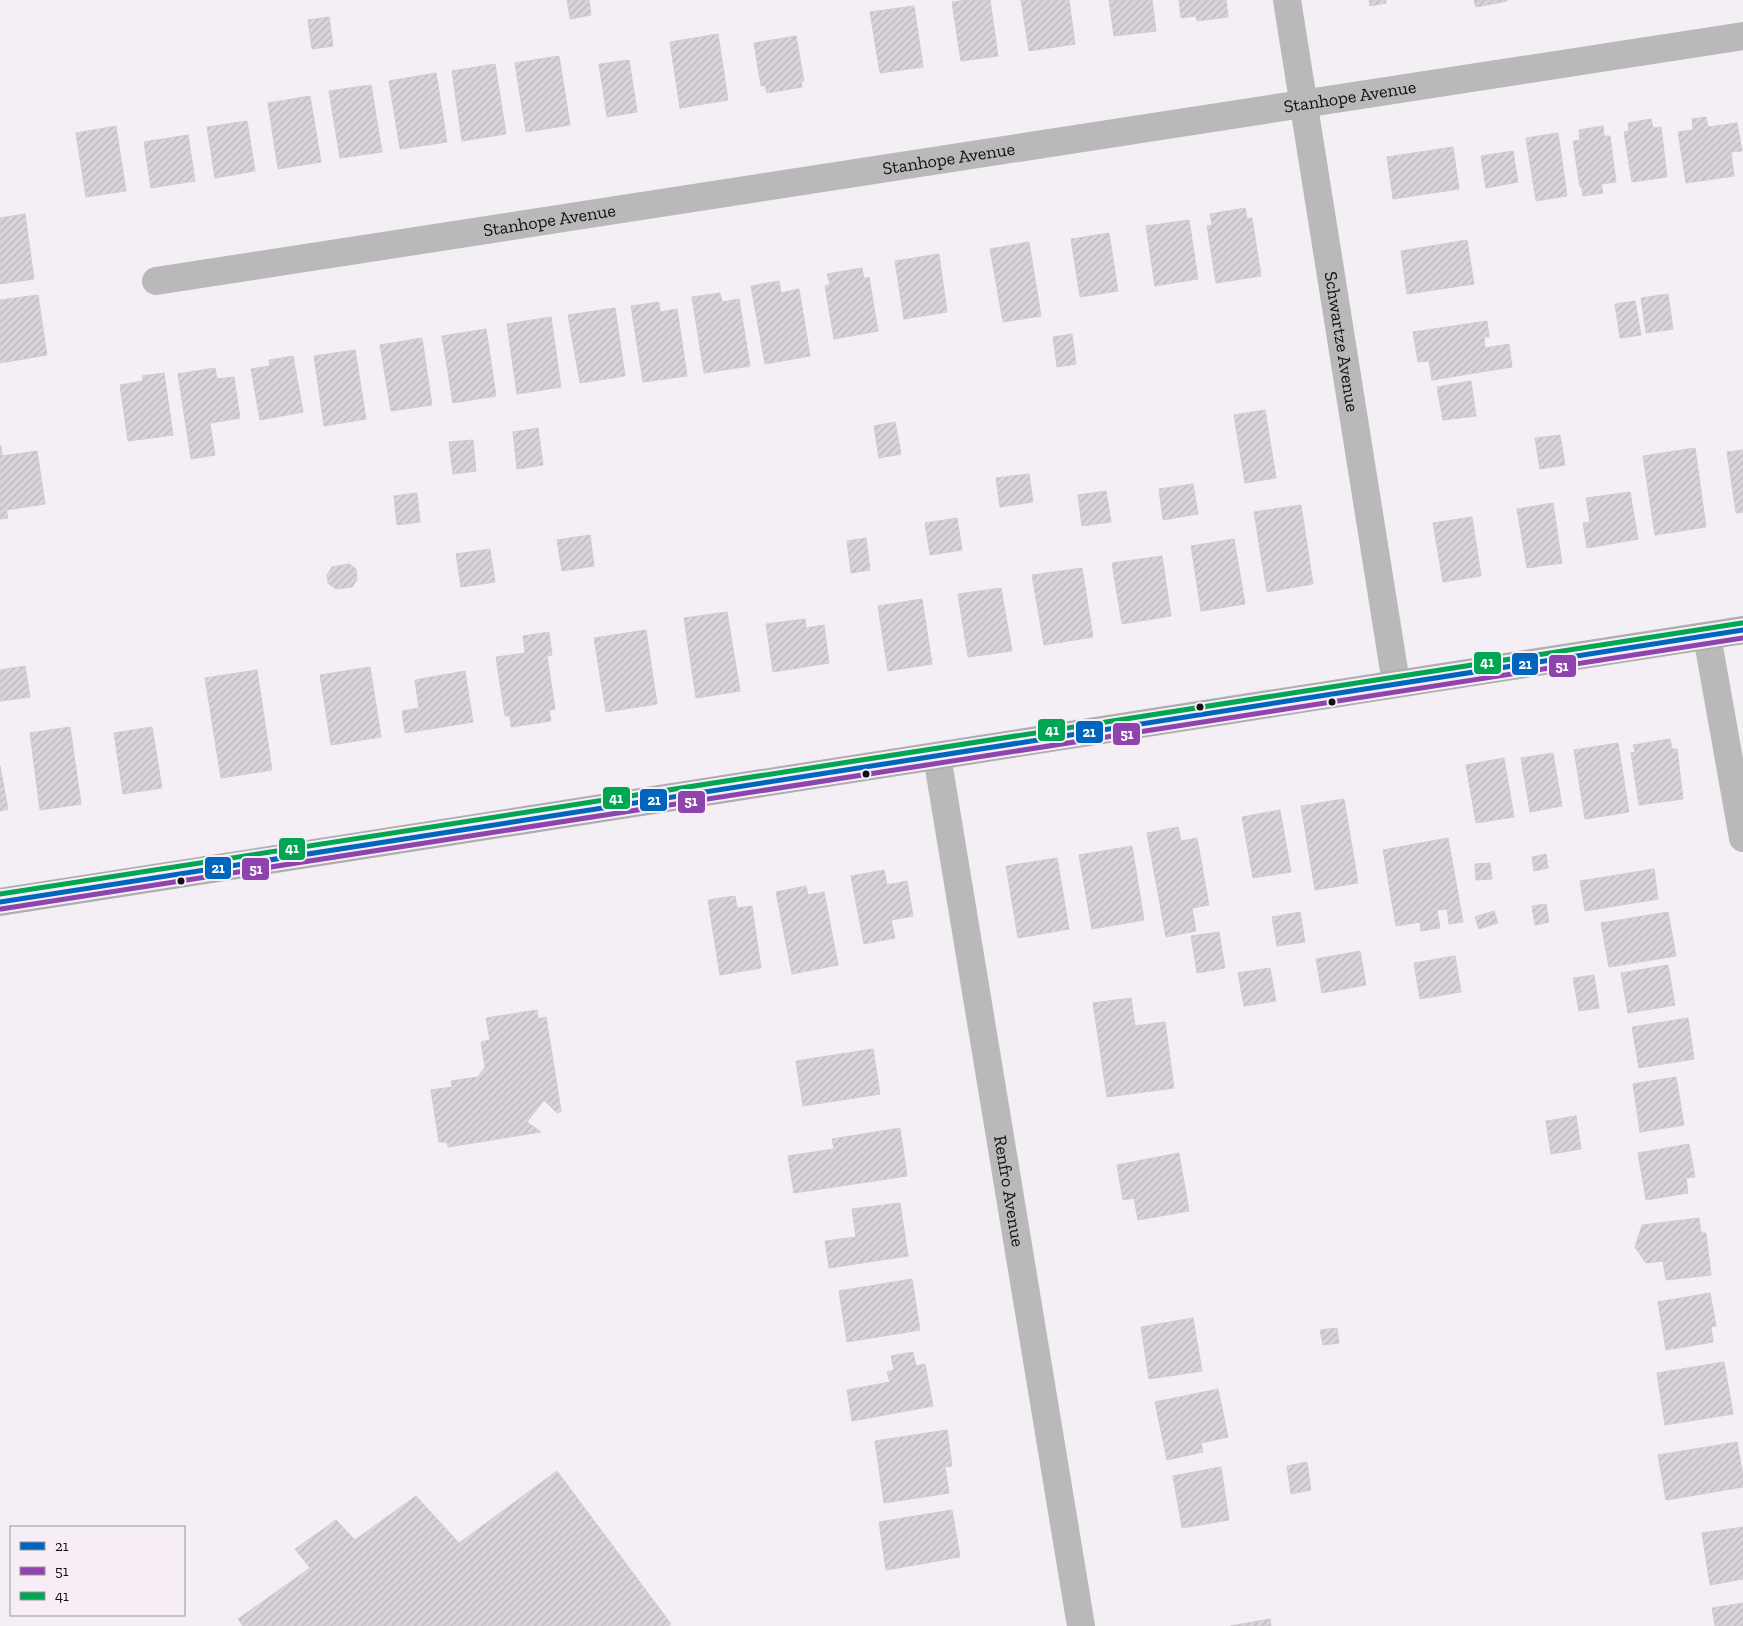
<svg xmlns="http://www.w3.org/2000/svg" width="1743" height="1626" font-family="'Zilla Slab',serif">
	<defs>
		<pattern id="building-hatch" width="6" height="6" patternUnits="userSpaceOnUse" patternTransform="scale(1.25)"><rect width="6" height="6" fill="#d8d4d9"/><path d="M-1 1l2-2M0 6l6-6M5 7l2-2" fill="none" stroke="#b8b5b9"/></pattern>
	</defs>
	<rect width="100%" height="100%" fill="#f4eff5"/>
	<!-- building -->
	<g fill="url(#building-hatch)" stroke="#d0ccd1">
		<path d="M 567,0 L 589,0 L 591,15 L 570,19 Z"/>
		<path d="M 967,0 L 990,0 L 998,56 L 961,61 L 952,2 Z"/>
		<path d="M 1021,0 L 1069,0 L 1075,44 L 1029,51 Z"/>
		<path d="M 1109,0 L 1152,0 L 1156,31 L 1114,36 Z"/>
		<path d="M 1179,0 L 1226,0 L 1228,17 L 1197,21 L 1196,16 L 1181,18 Z"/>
		<path d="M 1369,0 L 1386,0 L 1386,3 L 1370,6 Z"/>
		<path d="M 1474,0 L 1507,0 L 1507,1 L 1476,7 Z"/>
		<path d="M 914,6 L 923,67 L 880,73 L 870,12 Z"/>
		<path d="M 329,17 L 333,46 L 312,49 L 308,20 Z"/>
		<path d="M 718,34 L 728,100 L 680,108 L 670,42 Z"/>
		<path d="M 796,36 L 804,81 L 801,81 L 802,87 L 767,93 L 765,85 L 761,86 L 754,43 Z"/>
		<path d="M 559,56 L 570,125 L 526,132 L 515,63 Z"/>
		<path d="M 629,60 L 637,112 L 607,117 L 599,64 Z"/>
		<path d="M 495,64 L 506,134 L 462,141 L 452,71 Z"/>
		<path d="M 436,73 L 447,142 L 400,149 L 389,81 Z"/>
		<path d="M 371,85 L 382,152 L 340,158 L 329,91 Z"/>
		<path d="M 310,96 L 321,162 L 278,169 L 268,103 Z"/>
		<path d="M 1706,117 L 1708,127 L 1737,123 L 1742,151 L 1731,152 L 1734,176 L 1686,183 L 1678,132 L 1693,130 L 1692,119 Z"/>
		<path d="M 1651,119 L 1653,128 L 1661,127 L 1667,177 L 1632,182 L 1624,132 L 1629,131 L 1628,123 Z"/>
		<path d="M 247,121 L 255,171 L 215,178 L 207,127 Z"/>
		<path d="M 116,126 L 126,191 L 86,197 L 76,133 Z"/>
		<path d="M 1603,126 L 1604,136 L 1610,136 L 1616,182 L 1601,184 L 1603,193 L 1583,196 L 1582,187 L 1580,187 L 1573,141 L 1580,140 L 1579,130 Z"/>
		<path d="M 1558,133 L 1567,196 L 1536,201 L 1526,138 Z"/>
		<path d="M 188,135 L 195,181 L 151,188 L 144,142 Z"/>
		<path d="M 1453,147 L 1459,189 L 1393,199 L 1387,157 Z"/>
		<path d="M 1513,151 L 1518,182 L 1486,188 L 1481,156 Z"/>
		<path d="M 1245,208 L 1247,219 L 1252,218 L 1261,276 L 1216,283 L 1207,226 L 1212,225 L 1210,214 Z"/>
		<path d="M 25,214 L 34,279 L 0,284 L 0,218 Z"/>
		<path d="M 1189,220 L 1198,279 L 1155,286 L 1146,226 Z"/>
		<path d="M 1109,233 L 1118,291 L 1080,297 L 1071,239 Z"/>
		<path d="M 1467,240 L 1474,284 L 1407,294 L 1401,251 Z"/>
		<path d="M 1029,242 L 1041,316 L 1003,322 L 990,249 Z"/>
		<path d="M 939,254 L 947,312 L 904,319 L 895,261 Z"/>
		<path d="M 862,268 L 864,279 L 869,277 L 878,331 L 834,339 L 825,286 L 830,284 L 827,274 Z"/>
		<path d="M 779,281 L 781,293 L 799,289 L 810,356 L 765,364 L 751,286 Z"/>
		<path d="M 720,293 L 722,302 L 739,299 L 750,366 L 704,373 L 692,297 Z"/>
		<path d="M 1668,294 L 1673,329 L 1646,333 L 1641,298 Z"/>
		<path d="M 38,295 L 47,355 L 0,363 L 0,300 Z"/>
		<path d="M 1635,301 L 1641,335 L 1620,338 L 1615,304 Z"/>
		<path d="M 659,302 L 660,312 L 677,309 L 687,376 L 643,382 L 631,306 Z"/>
		<path d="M 615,308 L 625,376 L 580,383 L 568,315 Z"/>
		<path d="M 551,317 L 561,387 L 517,394 L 507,324 Z"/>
		<path d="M 1487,321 L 1489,337 L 1484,337 L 1485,348 L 1509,344 L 1512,367 L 1432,380 L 1429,361 L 1418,362 L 1413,332 Z"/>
		<path d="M 486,329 L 496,396 L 453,403 L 442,336 Z"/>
		<path d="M 1072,334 L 1076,364 L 1057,367 L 1053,337 Z"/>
		<path d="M 422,338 L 432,405 L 391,411 L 380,345 Z"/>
		<path d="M 355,350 L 366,419 L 324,426 L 314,356 Z"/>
		<path d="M 293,356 L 303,412 L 260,420 L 251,369 L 270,366 L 269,360 Z"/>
		<path d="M 215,368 L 217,379 L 234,377 L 240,418 L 210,423 L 215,455 L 191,459 L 178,374 Z"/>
		<path d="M 164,373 L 173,435 L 128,441 L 120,385 L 143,381 L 142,376 Z"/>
		<path d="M 1471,381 L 1476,416 L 1443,420 L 1437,387 Z"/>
		<path d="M 1265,410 L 1276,478 L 1245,483 L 1234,415 Z"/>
		<path d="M 895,422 L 901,454 L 879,458 L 874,426 Z"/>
		<path d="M 538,428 L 543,465 L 517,469 L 513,432 Z"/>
		<path d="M 1560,435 L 1565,465 L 1540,469 L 1535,438 Z"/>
		<path d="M 473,440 L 476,471 L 453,474 L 449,442 Z"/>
		<path d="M 0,446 L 1,446 L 2,456 L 37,451 L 45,504 L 6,510 L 8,518 L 0,519 Z"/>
		<path d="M 1695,448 L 1706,527 L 1655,535 L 1643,456 Z"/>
		<path d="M 1743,450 L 1743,512 L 1736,513 L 1727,452 Z"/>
		<path d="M 1029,474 L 1033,502 L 1000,507 L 996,478 Z"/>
		<path d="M 1193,484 L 1198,514 L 1163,520 L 1159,489 Z"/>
		<path d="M 1106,491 L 1111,522 L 1082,526 L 1078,495 Z"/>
		<path d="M 1630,492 L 1638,539 L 1587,548 L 1583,523 L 1590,522 L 1586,498 Z"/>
		<path d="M 417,493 L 420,522 L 397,525 L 394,496 Z"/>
		<path d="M 1553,503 L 1562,563 L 1527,568 L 1517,509 Z"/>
		<path d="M 1301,505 L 1313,584 L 1267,592 L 1254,512 Z"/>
		<path d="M 1472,517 L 1481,576 L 1443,582 L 1433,523 Z"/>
		<path d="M 957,518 L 962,550 L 930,555 L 925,523 Z"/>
		<path d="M 590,535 L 594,566 L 562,571 L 557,540 Z"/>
		<path d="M 866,538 L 870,570 L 851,573 L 847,541 Z"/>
		<path d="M 1234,539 L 1245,604 L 1201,611 L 1191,546 Z"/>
		<path d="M 490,549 L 495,582 L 461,587 L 456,554 Z"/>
		<path d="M 1162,556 L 1171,616 L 1122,624 L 1112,563 Z"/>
		<path d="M 349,564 L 356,569 L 357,580 L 352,587 L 336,589 L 328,583 L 327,575 L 332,567 Z"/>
		<path d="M 1082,568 L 1093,637 L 1044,645 L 1032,575 Z"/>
		<path d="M 1001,588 L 1012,651 L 968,657 L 958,594 Z"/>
		<path d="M 922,599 L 932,664 L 888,671 L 878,606 Z"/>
		<path d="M 727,612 L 740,691 L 696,698 L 684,618 Z"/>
		<path d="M 805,619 L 806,628 L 824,625 L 829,663 L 773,672 L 766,624 Z"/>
		<path d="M 646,630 L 657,704 L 606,712 L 594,638 Z"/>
		<path d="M 549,632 L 552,655 L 547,656 L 555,709 L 549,710 L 551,721 L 511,727 L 510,716 L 505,716 L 496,657 L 525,653 L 523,636 Z"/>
		<path d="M 25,666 L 30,697 L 0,701 L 0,670 Z"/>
		<path d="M 370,667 L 381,737 L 331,745 L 320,675 Z"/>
		<path d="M 257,670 L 272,770 L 221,778 L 205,678 Z"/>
		<path d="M 465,671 L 473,722 L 405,733 L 402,711 L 419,708 L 415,680 Z"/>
		<path d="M 70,727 L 81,804 L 40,810 L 30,733 Z"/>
		<path d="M 152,727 L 162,788 L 123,794 L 114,733 Z"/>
		<path d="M 1670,739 L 1672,749 L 1677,749 L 1683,799 L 1639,805 L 1631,753 L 1635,752 L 1633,745 Z"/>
		<path d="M 1618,743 L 1629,812 L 1585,819 L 1574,750 Z"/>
		<path d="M 1553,753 L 1562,806 L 1530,812 L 1521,758 Z"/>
		<path d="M 1504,758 L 1514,817 L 1476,823 L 1466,765 Z"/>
		<path d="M 0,766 L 8,809 L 0,811 Z"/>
		<path d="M 1344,799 L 1358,883 L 1315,890 L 1301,806 Z"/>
		<path d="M 1280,810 L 1291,872 L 1253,878 L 1242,817 Z"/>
		<path d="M 1178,827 L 1181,841 L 1197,838 L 1209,905 L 1192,908 L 1196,931 L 1166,937 L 1147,833 Z"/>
		<path d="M 1448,838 L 1463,922 L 1449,924 L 1447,909 L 1437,910 L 1440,928 L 1421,931 L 1420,922 L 1396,926 L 1383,850 Z"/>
		<path d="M 1132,846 L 1144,920 L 1092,929 L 1079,855 Z"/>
		<path d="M 1546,854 L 1548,868 L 1534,871 L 1532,857 Z"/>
		<path d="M 1057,858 L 1069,929 L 1018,938 L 1006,866 Z"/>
		<path d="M 1490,863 L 1492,879 L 1476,880 L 1475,864 Z"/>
		<path d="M 1654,869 L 1658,899 L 1585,911 L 1580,881 Z"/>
		<path d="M 884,870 L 887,885 L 907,881 L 913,916 L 891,920 L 895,938 L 864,944 L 851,876 Z"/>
		<path d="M 806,886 L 808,895 L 824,892 L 838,965 L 792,974 L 776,892 Z"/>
		<path d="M 735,896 L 737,908 L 752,906 L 761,968 L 720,975 L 708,900 Z"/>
		<path d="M 1546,904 L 1549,922 L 1535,925 L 1532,906 Z"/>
		<path d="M 1494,911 L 1498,923 L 1479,929 L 1475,917 Z"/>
		<path d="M 1300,912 L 1305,942 L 1277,946 L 1272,917 Z"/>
		<path d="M 1668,912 L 1676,956 L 1609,967 L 1601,923 Z"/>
		<path d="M 1219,932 L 1225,968 L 1197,973 L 1191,936 Z"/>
		<path d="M 1360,951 L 1366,985 L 1322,993 L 1316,959 Z"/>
		<path d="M 1455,956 L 1461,992 L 1420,999 L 1414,963 Z"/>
		<path d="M 1668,965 L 1675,1005 L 1628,1013 L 1621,973 Z"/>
		<path d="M 1270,968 L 1276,1001 L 1244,1006 L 1238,973 Z"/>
		<path d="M 1594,975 L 1599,1008 L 1579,1011 L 1573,978 Z"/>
		<path d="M 1131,998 L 1135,1026 L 1165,1022 L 1174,1088 L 1107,1097 L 1093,1003 Z"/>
		<path d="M 537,1010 L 538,1019 L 546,1017 L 561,1111 L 557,1113 L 544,1100 L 527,1122 L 541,1132 L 448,1147 L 447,1142 L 439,1142 L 431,1090 L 452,1087 L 451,1081 L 478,1077 L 485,1067 L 481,1042 L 490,1040 L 486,1018 Z"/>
		<path d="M 1688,1018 L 1694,1059 L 1639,1068 L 1632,1027 Z"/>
		<path d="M 873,1049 L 880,1094 L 803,1106 L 796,1061 Z"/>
		<path d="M 1676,1077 L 1684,1125 L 1640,1132 L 1633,1084 Z"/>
		<path d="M 1576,1116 L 1581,1149 L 1551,1154 L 1546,1121 Z"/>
		<path d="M 900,1128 L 907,1176 L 794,1193 L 788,1156 L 834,1149 L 832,1139 Z"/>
		<path d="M 1689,1144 L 1695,1177 L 1686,1178 L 1688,1193 L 1646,1200 L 1638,1153 Z"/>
		<path d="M 1179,1153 L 1189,1211 L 1138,1220 L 1134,1198 L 1123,1200 L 1117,1165 Z"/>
		<path d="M 900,1203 L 908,1256 L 829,1268 L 825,1241 L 856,1237 L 852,1209 Z"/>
		<path d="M 1699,1218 L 1701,1233 L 1706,1233 L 1711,1275 L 1666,1280 L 1663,1261 L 1646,1263 L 1635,1247 L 1642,1225 Z"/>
		<path d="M 912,1279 L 920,1330 L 847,1342 L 839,1291 Z"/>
		<path d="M 1710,1293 L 1716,1326 L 1711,1327 L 1713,1342 L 1666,1350 L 1658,1302 Z"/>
		<path d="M 1193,1318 L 1202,1371 L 1149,1379 L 1141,1327 Z"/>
		<path d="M 1337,1328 L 1339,1343 L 1323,1345 L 1320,1330 Z"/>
		<path d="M 913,1352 L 916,1366 L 925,1364 L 933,1406 L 852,1421 L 847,1390 L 890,1382 L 887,1372 L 894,1370 L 891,1356 Z"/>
		<path d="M 1724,1362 L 1733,1414 L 1665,1425 L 1657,1373 Z"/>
		<path d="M 1218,1389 L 1228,1437 L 1201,1443 L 1203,1452 L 1167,1460 L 1155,1402 Z"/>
		<path d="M 947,1430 L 952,1466 L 945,1467 L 949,1493 L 884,1503 L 875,1441 Z"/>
		<path d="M 1737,1442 L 1743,1476 L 1743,1487 L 1666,1500 L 1658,1455 Z"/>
		<path d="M 1307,1462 L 1311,1490 L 1291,1494 L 1287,1466 Z"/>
		<path d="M 1221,1467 L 1229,1520 L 1182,1528 L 1173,1476 Z"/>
		<path d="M 557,1471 L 671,1624 L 668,1626 L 243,1626 L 238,1619 L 310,1568 L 295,1549 L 336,1520 L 355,1540 L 416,1496 L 459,1543 Z"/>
		<path d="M 952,1510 L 960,1557 L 886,1570 L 879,1522 Z"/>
		<path d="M 1743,1527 L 1743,1579 L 1710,1585 L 1702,1533 Z"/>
		<path d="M 1743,1603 L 1743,1626 L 1715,1626 L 1712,1608 Z"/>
		<path d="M 1270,1619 L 1271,1626 L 1230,1626 Z"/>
	</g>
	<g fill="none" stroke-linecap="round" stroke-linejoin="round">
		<!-- street -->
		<g stroke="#b8b9b8" stroke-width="28">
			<path id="s1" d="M 1287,0 L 1396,683"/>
			<path id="s2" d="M 156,281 L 1743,36"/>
			<path d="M 1707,636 L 1743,838"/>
			<path id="s3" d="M 937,756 L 1081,1626"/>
		</g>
		<!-- secondary -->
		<path stroke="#adaead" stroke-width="28" d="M 0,902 L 1743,630"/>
		<defs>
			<path id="bus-1" d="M 0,902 L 1743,630"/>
			<path id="bus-2" d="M 1,909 L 1743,638"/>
			<path id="bus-3" d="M 0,894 L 1742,623"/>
		</defs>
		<!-- bus-1 casing -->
		<use href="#bus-1" stroke="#f6edf7" stroke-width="9"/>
		<!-- bus-2 casing -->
		<use href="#bus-2" stroke="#f6edf7" stroke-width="9"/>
		<!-- bus-3 casing -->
		<use href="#bus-3" stroke="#f6edf7" stroke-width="9"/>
		<!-- bus-1 -->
		<use href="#bus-1" stroke="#0065bd" stroke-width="5"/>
		<!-- bus-2 -->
		<use href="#bus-2" stroke="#8e44ad" stroke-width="5"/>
		<!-- bus-3 -->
		<use href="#bus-3" stroke="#00a651" stroke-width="5"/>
	</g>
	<!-- markers -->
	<g fill="#120f12" stroke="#f6edf7" stroke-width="2">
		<circle cx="1332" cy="702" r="4.5"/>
		<circle cx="1200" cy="707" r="4.5"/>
		<circle cx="866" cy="774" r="4.5"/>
		<circle cx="181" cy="881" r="4.5"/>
	</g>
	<g text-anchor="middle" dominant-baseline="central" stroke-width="5" stroke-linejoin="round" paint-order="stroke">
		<!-- street labels -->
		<g font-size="18" fill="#120f12" stroke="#f6edf7">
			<text stroke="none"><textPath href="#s2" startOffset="1208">Stanhope Avenue</textPath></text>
			<text stroke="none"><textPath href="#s2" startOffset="802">Stanhope Avenue</textPath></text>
			<text stroke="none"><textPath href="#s2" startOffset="398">Stanhope Avenue</textPath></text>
			<text stroke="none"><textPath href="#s1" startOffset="346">Schwartze Avenue</textPath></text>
			<text stroke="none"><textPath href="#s3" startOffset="441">Renfro Avenue</textPath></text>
		</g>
	</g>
	<g stroke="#f6edf7" stroke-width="2">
		<rect x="1473" y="651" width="29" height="24" rx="5" fill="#00a651"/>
		<rect x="1511" y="652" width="28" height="24" rx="5" fill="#0065bd"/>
		<rect x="1548" y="654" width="29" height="24" rx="5" fill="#8e44ad"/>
		<rect x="1037" y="718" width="29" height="24" rx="5" fill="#00a651"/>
		<rect x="1075" y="720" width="29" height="24" rx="5" fill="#0065bd"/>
		<rect x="1112" y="722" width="29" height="24" rx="5" fill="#8e44ad"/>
		<rect x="602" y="786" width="29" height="24" rx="5" fill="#00a651"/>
		<rect x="639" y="788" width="29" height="24" rx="5" fill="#0065bd"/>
		<rect x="677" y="790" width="29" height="24" rx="5" fill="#8e44ad"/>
		<rect x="278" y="837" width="28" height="24" rx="5" fill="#00a651"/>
		<rect x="204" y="856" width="28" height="24" rx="5" fill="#0065bd"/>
		<rect x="241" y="857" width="29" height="24" rx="5" fill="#8e44ad"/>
	</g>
	<g font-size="14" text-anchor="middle" font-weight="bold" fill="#fff">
		<text x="1487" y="667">41</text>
		<text x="1525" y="669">21</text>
		<text x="1562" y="671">51</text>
		<text x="1052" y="735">41</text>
		<text x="1089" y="737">21</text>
		<text x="1127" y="739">51</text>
		<text x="616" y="803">41</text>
		<text x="654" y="805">21</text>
		<text x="691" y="806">51</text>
		<text x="292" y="853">41</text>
		<text x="218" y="873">21</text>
		<text x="256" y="874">51</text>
	</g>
	<!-- legend -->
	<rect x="10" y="1526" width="175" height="90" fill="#f6edf7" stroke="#9b949b"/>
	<rect x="20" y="1542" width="25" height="8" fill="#0065bd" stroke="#9b949b"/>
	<text x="55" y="1551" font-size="15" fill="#120f12">21</text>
	<rect x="20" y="1567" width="25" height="8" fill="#8e44ad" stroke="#9b949b"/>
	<text x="55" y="1576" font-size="15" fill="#120f12">51</text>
	<rect x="20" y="1592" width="25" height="8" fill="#00a651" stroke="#9b949b"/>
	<text x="55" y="1601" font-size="15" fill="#120f12">41</text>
</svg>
